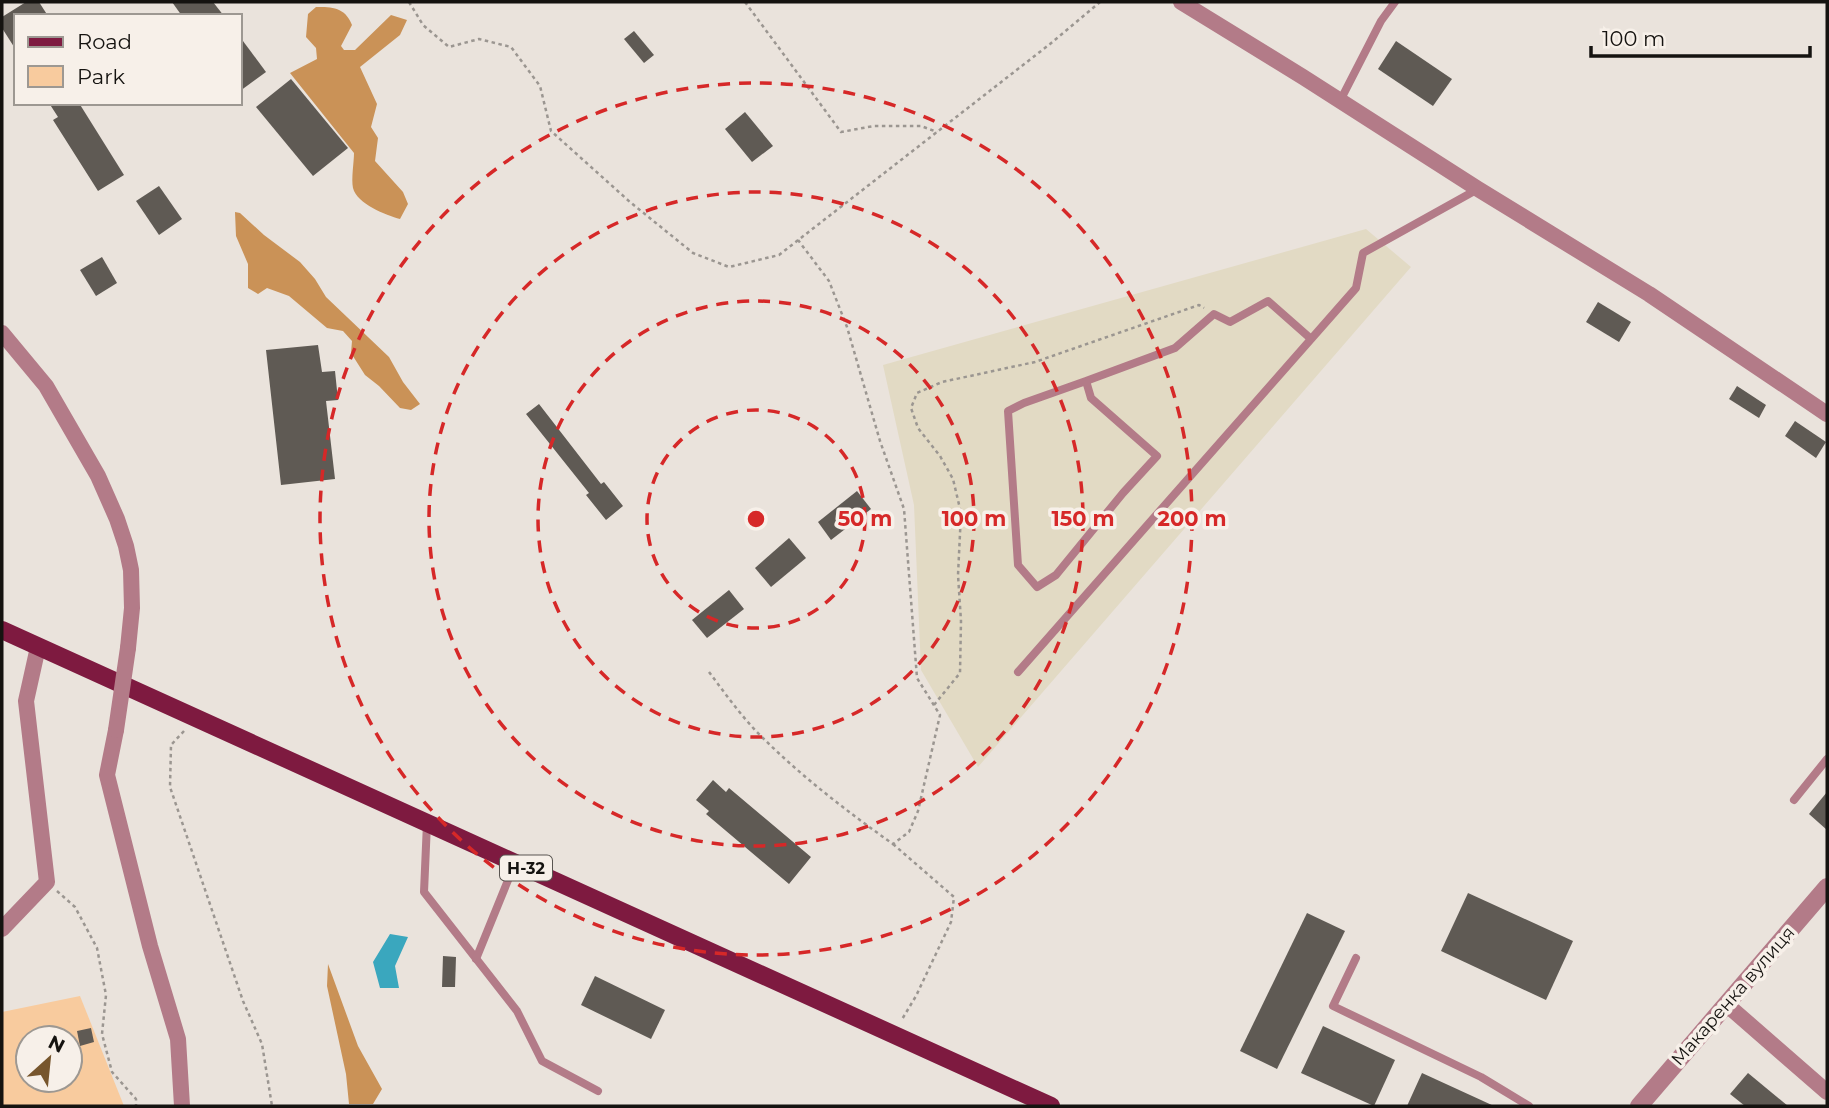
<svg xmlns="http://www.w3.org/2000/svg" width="1829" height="1108" font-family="Montserrat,sans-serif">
	<rect width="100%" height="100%" fill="#eae3dc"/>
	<!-- industrial -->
	<path fill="#e2dac4" d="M 1366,229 L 1411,267 L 978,767 L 921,670 L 914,505 L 883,365 Z"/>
	<!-- green -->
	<path fill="#f8cb9e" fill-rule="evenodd" d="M 80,996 L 124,1106 L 2,1106 L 2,1012 ZM 28,1038 L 70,1038 L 70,1080 L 28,1080 Z"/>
	<!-- forest -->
	<g fill="#ca9257">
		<path d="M 316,7 C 332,7 345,7 352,25 L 341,46 L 344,50 L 355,50 L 391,15 L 407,20 L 400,35 L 360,67 L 377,104 L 371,127 L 378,138 L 375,161 L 403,192 L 408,204 L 400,219 C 386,215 357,204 353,188 C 351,179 354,162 354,153 L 290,73 L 317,59 L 316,48 L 306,37 L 308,14 Z"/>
		<path d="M 235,212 L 240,213 L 264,235 L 300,262 L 315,279 L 326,297 L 389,357 L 403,382 L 420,404 L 411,410 L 400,408 L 379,386 L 365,375 L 351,353 L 352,341 L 343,331 L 327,328 L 289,296 L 267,288 L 258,294 L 248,288 L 248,264 L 236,236 Z"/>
		<path d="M 328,964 L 358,1046 L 382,1089 L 373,1104 L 349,1104 L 346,1074 L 327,986 Z"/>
	</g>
	<!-- water -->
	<path fill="#3aa7be" d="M 390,934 L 408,937 L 395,966 L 399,988 L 380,988 L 373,962 Z"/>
	<!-- building -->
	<g fill="#5f5a54">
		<path d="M 26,2 L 39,2 L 48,16 L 16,16 L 16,50 L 2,28 L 2,17 Z"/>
		<path d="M 172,2 L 213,2 L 224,16 L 182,16 Z"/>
		<path d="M 634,31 L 654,55 L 644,63 L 624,39 Z"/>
		<path d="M 240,37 L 266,72 L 240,91 Z"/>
		<path d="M 1396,41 L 1452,79 L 1433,106 L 1378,69 Z"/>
		<path d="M 291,79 L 348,148 L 313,176 L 256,107 Z"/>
		<path d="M 49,103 L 79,103 L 124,175 L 98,191 L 53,120 L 58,117 Z"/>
		<path d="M 745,112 L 773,146 L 752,162 L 725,129 Z"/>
		<path d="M 159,186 L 182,219 L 159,235 L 136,201 Z"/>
		<path d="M 102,257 L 117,283 L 96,296 L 80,270 Z"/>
		<path d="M 1598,302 L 1631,322 L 1619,342 L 1586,322 Z"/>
		<path d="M 318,345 L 322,372 L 335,371 L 338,400 L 326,401 L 335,479 L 281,485 L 266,350 Z"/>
		<path d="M 1737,386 L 1766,405 L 1759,418 L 1729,399 Z"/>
		<path d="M 539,404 L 601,484 L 604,482 L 623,506 L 606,520 L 586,495 L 589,493 L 526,414 Z"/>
		<path d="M 1795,421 L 1826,442 L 1816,458 L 1785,436 Z"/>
		<path d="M 857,491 L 871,509 L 831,540 L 818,522 Z"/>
		<path d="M 789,538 L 806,558 L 771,587 L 755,568 Z"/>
		<path d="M 729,590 L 744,609 L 707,638 L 692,620 Z"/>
		<path d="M 713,780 L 726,792 L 729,788 L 811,857 L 789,884 L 706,814 L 709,811 L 696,800 Z"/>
		<path d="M 1827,792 L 1827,830 L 1809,814 Z"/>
		<path d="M 1468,893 L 1573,941 L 1546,1000 L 1441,951 Z"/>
		<path d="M 1307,913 L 1345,931 L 1277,1069 L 1240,1051 Z"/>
		<path d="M 443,956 L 456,957 L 455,987 L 442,987 Z"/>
		<path d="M 595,976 L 665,1010 L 651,1039 L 581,1005 Z"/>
		<path d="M 1323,1026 L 1395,1060 L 1374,1106 L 1301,1073 Z"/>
		<path d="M 91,1028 L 94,1042 L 80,1046 L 77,1031 Z"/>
		<path d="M 1422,1073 L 1494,1106 L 1407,1106 Z"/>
		<path d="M 1748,1073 L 1788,1106 L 1745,1106 L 1730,1094 Z"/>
	</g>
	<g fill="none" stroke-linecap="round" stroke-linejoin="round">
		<!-- path -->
		<g stroke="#9b9691" stroke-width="2.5" stroke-dasharray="3.5 3.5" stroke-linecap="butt">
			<path d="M 409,2 L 423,25 L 449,47 L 479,39 L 511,47 L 540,86 L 551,131 L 630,202 L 693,253 L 729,267 L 779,255 L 1050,44 L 1100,2"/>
			<path d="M 745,2 L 841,132 L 874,126 L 921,126 L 937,132"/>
			<path d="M 709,672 C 724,692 739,713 756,731 C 797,773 845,810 893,844 L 909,832 L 918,811 L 940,715 L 917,678 L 904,509 L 880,441 L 847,327 L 829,281 L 798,240"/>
			<path d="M 934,705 L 960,673 L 961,621 L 958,575 L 961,513 L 953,479 L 940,456 L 918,428 L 911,408 L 917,393 L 942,382 L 1035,362 L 1199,305 L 1204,308"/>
			<path d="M 184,731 L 171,745 L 170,787 L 243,1001 L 262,1044 L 272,1106"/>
			<path d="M 893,844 L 954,897 L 951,922 L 916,996 L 901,1021"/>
			<path d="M 57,891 L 75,907 L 97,948 L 106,995 L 102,1034 L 112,1072 L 136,1099 L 136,1106"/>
		</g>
		<!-- service -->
		<g stroke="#b37b88" stroke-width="8">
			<path d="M 1340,101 L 1381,21 L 1395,2"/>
			<path d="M 1086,381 L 1024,403 L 1008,411 L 1018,565 L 1037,587 L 1056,575 L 1123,493 L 1157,456 L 1091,398 L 1086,381 L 1175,348 L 1214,314 L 1230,322 L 1268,301 L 1310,338"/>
			<path d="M 1018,672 L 1356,288 L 1363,253 L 1478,189"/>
			<path d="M 1794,800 L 1827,759"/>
			<path d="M 427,823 L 424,892 L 517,1011 L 542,1061 L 598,1091"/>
			<path d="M 1356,958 L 1333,1006 L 1481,1077 L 1529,1106"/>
			<path d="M 476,959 L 515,863"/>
		</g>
		<!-- minor -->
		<g stroke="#b37b88" stroke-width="16">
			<path d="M 1181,2 L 1303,77 L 1478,189 L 1649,294 L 1827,414"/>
			<path d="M 2,333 L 46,386 L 98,476 L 117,519 L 126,546 L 131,570 L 132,608 L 128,648"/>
			<path d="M 116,730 L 107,775 L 150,946 L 178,1039 L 182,1106"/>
			<path d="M 2,929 L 47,882 L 26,701 L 38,647"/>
			<path d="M 1726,1004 L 1827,1092"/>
		</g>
		<!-- tertiary -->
		<path stroke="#b37b88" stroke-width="18" d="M 1639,1106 L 1827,887"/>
		<!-- primary -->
		<path stroke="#7e1a40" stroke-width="18" d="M 2,630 L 1051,1106"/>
		<!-- minor-bridge -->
		<path stroke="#b37b88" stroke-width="16" d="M 116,730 L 128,648"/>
	</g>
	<!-- distance rings -->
	<g fill="none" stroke="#d62828" stroke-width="3.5" stroke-dasharray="12 9">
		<circle cx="756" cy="519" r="109"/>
		<circle cx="756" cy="519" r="218"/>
		<circle cx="756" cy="519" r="327"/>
		<circle cx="756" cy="519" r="436"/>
	</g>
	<g text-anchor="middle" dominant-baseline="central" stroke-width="7" stroke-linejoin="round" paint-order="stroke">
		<!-- shield labels -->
		<rect fill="#f7f0e9" stroke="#595551" stroke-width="2" x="500" y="855.5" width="52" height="25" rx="5"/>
		<g font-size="16" font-weight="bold" fill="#151310">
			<text x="526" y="868">Н-32</text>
		</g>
		<!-- street labels -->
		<g font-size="18" fill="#151310" stroke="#f7f0e9">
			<text transform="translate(1733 996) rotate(-49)">Макаренка вулиця</text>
		</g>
	</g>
	<circle cx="756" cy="519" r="10" fill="#d62828" stroke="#f7f0e9" stroke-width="3.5"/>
	<g font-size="21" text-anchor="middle" font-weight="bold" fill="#d62828" stroke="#f7f0e9" stroke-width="7" stroke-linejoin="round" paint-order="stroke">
		<text x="865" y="526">50 m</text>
		<text x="974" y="526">100 m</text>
		<text x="1083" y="526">150 m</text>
		<text x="1192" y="526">200 m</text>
	</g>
	<!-- border -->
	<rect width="1829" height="1108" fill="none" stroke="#151310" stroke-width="7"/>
	<!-- legend -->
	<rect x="14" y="14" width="228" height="91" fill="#f7f0e9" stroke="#9d9892" stroke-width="2"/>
	<rect x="28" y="37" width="35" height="10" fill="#7e1a40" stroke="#9d9892" stroke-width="2"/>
	<text x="77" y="49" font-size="21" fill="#151310">Road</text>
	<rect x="28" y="66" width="35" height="21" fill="#f8cb9e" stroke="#9d9892" stroke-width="2"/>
	<text x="77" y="84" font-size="21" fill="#151310">Park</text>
	<!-- north arrow -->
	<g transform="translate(49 1059) rotate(27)"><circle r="33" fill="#f7f0e9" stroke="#9d9892" stroke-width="2"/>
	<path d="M0-5L12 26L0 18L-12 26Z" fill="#77562d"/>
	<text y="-10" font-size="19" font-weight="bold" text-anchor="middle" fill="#151310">N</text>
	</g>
	<!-- scale -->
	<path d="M1591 46v10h219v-10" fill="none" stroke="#151310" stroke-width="3.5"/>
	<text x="1602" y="46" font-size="21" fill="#151310" stroke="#f7f0e9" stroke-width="5" paint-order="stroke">100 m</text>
</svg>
